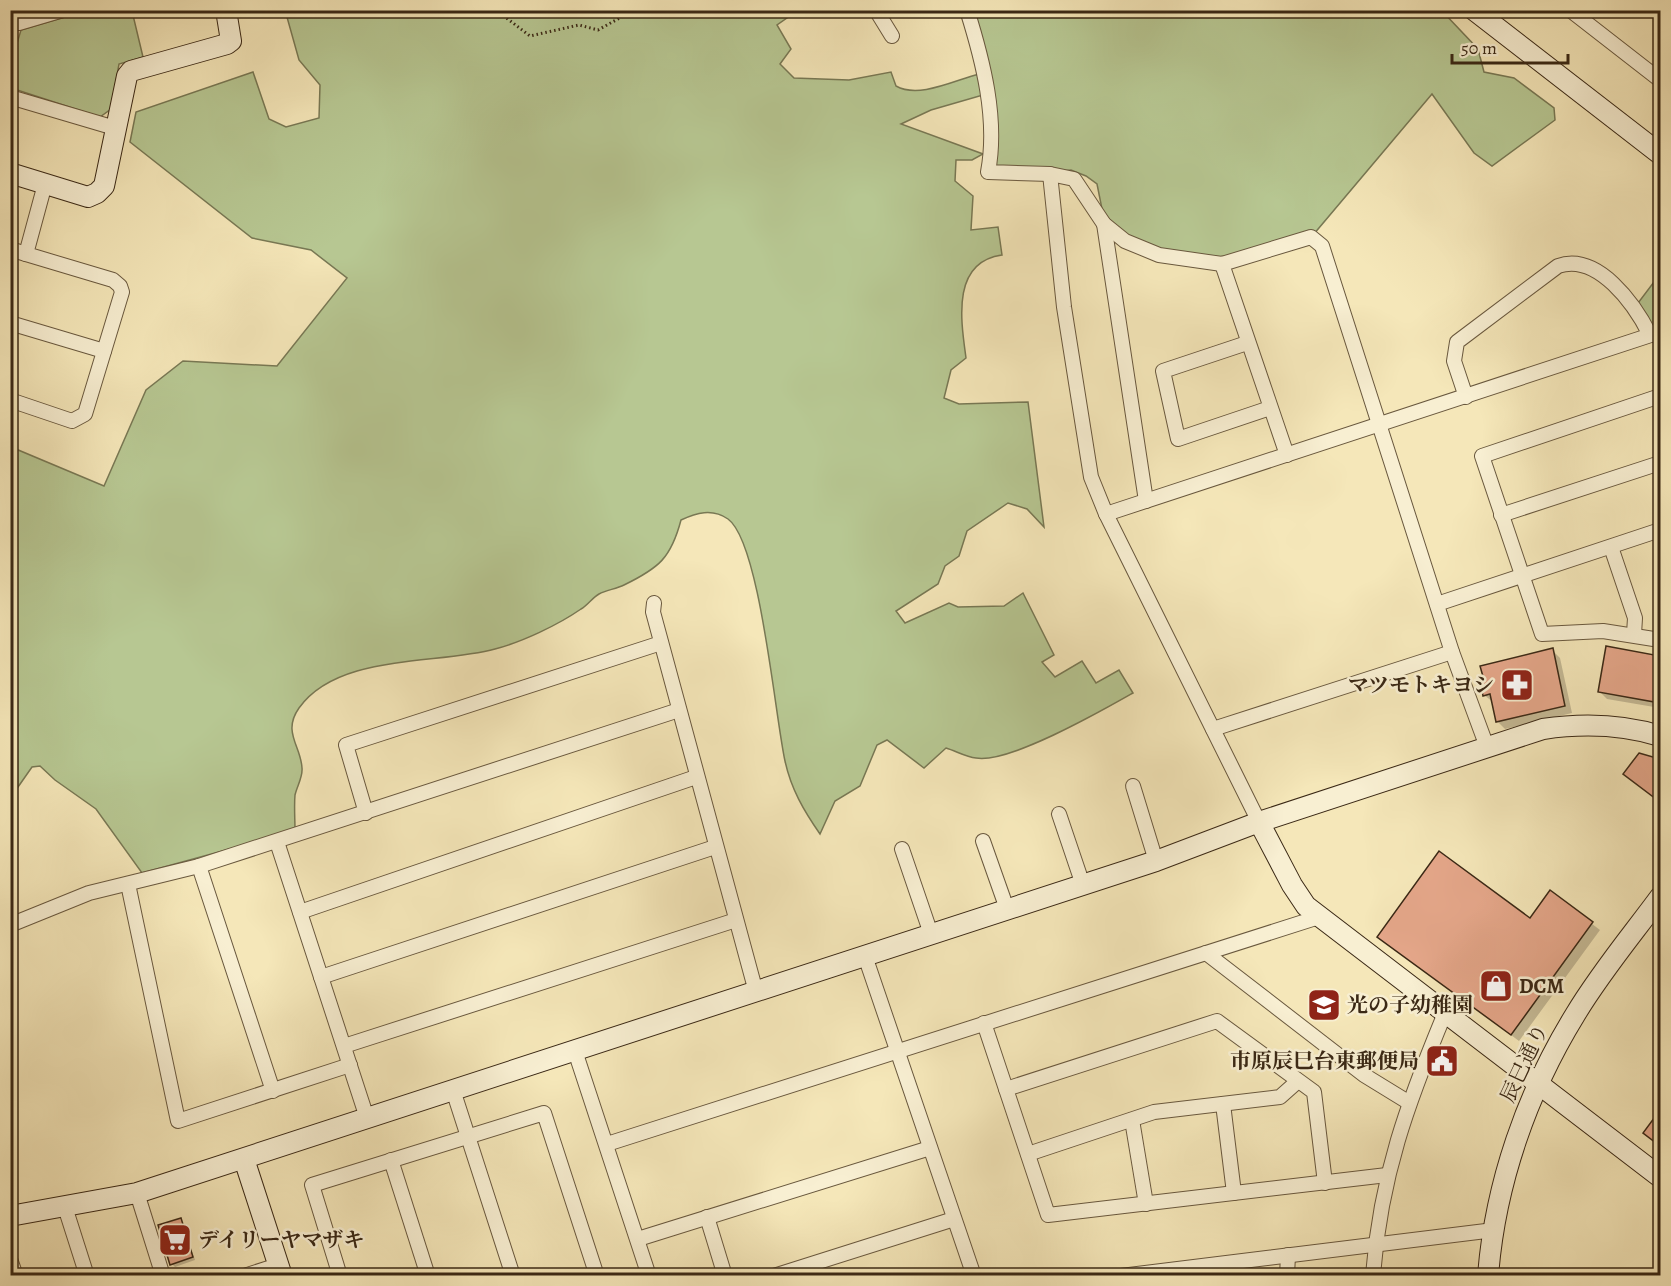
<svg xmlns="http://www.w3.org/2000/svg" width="1671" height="1286" font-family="Alegreya,'Noto Serif JP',serif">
	<rect width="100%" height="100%" fill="#f5e7b9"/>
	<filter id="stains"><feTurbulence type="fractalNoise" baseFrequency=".00333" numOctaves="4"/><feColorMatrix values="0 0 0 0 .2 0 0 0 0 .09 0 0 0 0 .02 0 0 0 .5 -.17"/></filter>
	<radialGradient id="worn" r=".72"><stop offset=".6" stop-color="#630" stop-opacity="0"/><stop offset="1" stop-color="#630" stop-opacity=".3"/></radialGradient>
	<!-- green -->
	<g fill="#b7c792" stroke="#787854" stroke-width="1.5">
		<path d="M 285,10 L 797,11 L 777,25 L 791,49 L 780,64 L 794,78 L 849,80 L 891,72 L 896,86 C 919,99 955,80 979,74 L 983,95 L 931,110 L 901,124 L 983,154 L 972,160 L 956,160 L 955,181 L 973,196 L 971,230 L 998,227 L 1002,255 C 951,262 961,321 966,358 L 951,370 L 944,398 L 959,404 L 1028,402 L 1044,527 L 1027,509 L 1008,503 L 967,531 L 959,556 L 945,566 L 938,584 L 896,611 L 905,623 L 949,603 L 958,607 L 1004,606 L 1023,593 L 1054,655 L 1042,662 L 1055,677 L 1082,661 L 1096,683 L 1119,670 L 1133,693 C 1103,710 1009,764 976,758 C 966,757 956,751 946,748 L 924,768 L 887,740 L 877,745 L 860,786 L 835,801 L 820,834 C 804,811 791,789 785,761 C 775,716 760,542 728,519 C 712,508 696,513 681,520 C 671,558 659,568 624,585 C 616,589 606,590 599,594 C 592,598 588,605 581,609 C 558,625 522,642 495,649 C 437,665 338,653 299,708 C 282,732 301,746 302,768 C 303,777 297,786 295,795 C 294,806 295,819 295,831 L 142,873 L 96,809 L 55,780 L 40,766 L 32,767 L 11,797 L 11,447 L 104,486 L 146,390 L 183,361 L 277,366 L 347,278 L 311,250 L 252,238 L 130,142 L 136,112 L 253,72 L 269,119 L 286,127 L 319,118 L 320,85 L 299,60 Z"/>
		<path d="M 85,11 L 132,11 L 143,57 L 119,64 L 111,109 L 100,117 L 11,88 L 11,63 L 21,30 Z"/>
		<path d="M 973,11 L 1442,11 L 1478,49 L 1484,72 L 1514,78 L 1554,108 L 1555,120 L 1492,166 L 1474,153 L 1432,94 L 1313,235 L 1222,259 L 1180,257 L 1120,232 L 1103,214 L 1097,184 L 1086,176 L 1071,170 L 1054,172 L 994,166 Z"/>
		<path d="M 1660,274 L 1660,332 L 1650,335 L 1635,307 Z"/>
	</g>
	<!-- shadow -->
	<g fill="#0003">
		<path d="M 1607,647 L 1660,657 L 1660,708 L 1607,699 L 1600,692 Z"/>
		<path d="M 1552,650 L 1560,658 L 1572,713 L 1505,729 L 1497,721 L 1493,702 L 1484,695 Z"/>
		<path d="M 1639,754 L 1660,760 L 1660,802 L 1630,779 Z"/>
		<path d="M 1550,892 L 1600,930 L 1519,1041 L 1379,936 L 1530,920 Z"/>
		<path d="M 181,1219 L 195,1260 L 175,1267 L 172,1264 Z"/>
	</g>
	<!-- building -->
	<g fill="#e4a689" stroke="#3a2815" stroke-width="1.5">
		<path d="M 1606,646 L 1660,656 L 1660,703 L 1598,692 Z"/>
		<path d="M 1553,648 L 1565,706 L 1496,722 L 1490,694 L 1483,696 L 1480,681 L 1484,680 L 1480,666 Z"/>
		<path d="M 1639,753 L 1660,759 L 1660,802 L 1623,774 Z"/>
		<path d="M 1439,851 L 1530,918 L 1550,890 L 1593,922 L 1511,1035 L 1377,937 Z"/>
		<path d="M 1660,1110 L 1660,1146 L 1643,1133 Z"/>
		<path d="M 181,1218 L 193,1257 L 170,1265 L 158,1225 Z"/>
	</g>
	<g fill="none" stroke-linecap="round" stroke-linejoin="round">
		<defs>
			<g id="street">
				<path d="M 876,10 L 892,36"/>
				<path d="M 967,10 C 983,61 998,119 988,172 L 1050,174 L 1074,179 L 1104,224 L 1125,241 L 1159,255 L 1222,264 L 1311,237 L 1322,246 L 1452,652 L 1487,747"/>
				<path d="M 1570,10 L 1660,80"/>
				<path d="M 10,21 L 19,23 L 63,10"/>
				<path d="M 10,97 L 115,128"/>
				<path d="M 1050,174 L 1064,307 L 1091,477 L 1106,514 L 1259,822"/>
				<path d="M 1104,224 L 1146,501"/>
				<path d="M 10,249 L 26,254"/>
				<path d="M 1222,264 L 1287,455"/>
				<path d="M 10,323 L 104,351"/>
				<path d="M 1247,343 L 1163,371 L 1178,439 L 1270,408"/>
				<path d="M 1660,396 L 1482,456 L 1542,634 L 1603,631 L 1660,640"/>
				<path d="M 1466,397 L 1454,361 L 1457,342 L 1558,266 C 1598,252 1635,305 1650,335"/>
				<path d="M 10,400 L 72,421 L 85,414 L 122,292 L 120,286 L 113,280 L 26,254 L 45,184"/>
				<path d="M 1106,514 L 1660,332"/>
				<path d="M 1501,515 L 1660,463"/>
				<path d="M 1611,547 L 1635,618 L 1634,634"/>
				<path d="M 654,603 L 653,612 L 756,992"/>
				<path d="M 1437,604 L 1660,530"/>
				<path d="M 1213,729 L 1452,652"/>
				<path d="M 1133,786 L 1156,861"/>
				<path d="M 366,813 L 346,745 L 661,643"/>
				<path d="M 1059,814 L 1083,885"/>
				<path d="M 983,841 L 1007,909"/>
				<path d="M 277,842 L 367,1118"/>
				<path d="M 902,849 L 931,934"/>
				<path d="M 199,866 L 273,1091"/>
				<path d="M 128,884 L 178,1121 L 350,1065"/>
				<path d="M 300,912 L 696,777"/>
				<path d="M 10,925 L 89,893 L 199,866 L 679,710"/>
				<path d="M 1206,953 L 1364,1075 L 1408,1102"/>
				<path d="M 865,956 L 974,1276"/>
				<path d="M 321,977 L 715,847"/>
				<path d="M 984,1023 L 1048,1215 L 1387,1175"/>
				<path d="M 344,1046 L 736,920"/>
				<path d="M 575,1051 L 649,1276"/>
				<path d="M 1006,1089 L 1217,1021 L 1314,1092 L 1325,1183"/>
				<path d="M 453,1090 L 513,1276"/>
				<path d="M 1223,1104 L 1234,1193"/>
				<path d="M 1132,1120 L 1146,1204"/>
				<path d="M 607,1144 L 1319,917"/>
				<path d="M 1028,1154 L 1154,1112 L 1280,1097 L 1298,1081"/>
				<path d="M 391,1160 L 428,1276"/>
				<path d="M 137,1193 L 163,1276"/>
				<path d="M 65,1207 L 87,1276"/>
				<path d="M 707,1217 L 725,1276"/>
				<path d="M 638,1239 L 930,1148"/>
				<path d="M 10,1259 L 16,1276"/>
				<path d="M 244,1276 L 278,1265"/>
				<path d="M 340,1276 L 312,1185 L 544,1113 L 597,1276"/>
				<path d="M 774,1276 L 954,1219"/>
				<path d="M 1121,1276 L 1494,1230"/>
				<path d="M 1287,1276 L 1288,1255"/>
				<path d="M 1373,1276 C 1380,1177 1408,1102 1445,1013"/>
			</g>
			<g id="secondary">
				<path d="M 1474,10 L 1660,154"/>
				<path d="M 10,173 L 88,197 L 97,193 L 104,186 L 127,76 L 131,71 L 227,44 L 231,41 L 226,10"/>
				<path d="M 1259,822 L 1292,885 L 1306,906 L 1660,1177"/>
				<path d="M 244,1159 L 282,1276"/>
				<path d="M 10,1216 L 137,1193 L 1156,861 L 1259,822 L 1543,729 C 1584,723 1621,724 1660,736"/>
				<path d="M 1488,1276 C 1495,1184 1527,1093 1575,1015 C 1600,973 1632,935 1660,897"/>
			</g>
		</defs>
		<!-- street casing -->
		<use href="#street" stroke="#69583e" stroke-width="16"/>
		<!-- secondary casing -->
		<use href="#secondary" stroke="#3a2815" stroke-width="22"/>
		<!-- path -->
		<path stroke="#3a2815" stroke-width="3" stroke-dasharray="1.5 3" stroke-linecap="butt" d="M 496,10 L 530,36 L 579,25 L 598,30 L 634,10"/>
		<!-- street -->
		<use href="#street" stroke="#f8efd2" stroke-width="14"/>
		<!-- secondary -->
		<use href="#secondary" stroke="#f8efd2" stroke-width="20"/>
	</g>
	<!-- icons -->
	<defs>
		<symbol id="pharmacy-square" viewBox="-11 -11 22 22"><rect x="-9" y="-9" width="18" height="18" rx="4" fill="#8f2418" stroke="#f8efd2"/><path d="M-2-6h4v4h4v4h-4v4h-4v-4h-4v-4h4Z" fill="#fff"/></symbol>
		<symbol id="shop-square" viewBox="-11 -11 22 22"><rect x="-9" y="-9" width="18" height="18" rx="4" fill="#8f2418" stroke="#f8efd2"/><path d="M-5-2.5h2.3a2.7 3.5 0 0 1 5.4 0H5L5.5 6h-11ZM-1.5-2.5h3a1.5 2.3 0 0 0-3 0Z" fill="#fff"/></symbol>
		<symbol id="school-square" viewBox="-11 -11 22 22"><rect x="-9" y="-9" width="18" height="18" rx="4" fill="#8f2418" stroke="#f8efd2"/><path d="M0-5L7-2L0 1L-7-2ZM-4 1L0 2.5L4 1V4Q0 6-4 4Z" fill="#fff"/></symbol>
		<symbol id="civic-square" viewBox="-11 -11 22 22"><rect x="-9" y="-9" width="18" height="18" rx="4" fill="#8f2418" stroke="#f8efd2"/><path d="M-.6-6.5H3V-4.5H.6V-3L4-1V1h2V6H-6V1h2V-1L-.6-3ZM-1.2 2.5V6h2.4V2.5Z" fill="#fff"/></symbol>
		<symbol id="supermarket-square" viewBox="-11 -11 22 22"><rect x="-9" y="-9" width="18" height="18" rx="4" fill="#8f2418" stroke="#f8efd2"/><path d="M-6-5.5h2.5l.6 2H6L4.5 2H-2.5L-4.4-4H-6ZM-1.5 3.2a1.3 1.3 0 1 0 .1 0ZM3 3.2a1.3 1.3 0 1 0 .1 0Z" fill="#fff"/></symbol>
	</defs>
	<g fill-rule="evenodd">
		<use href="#pharmacy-square" x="1498" y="666" width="38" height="38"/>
		<use href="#shop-square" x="1477" y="967" width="38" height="38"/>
		<use href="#school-square" x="1305" y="986" width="38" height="38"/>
		<use href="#civic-square" x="1423" y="1042" width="38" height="38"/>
		<use href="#supermarket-square" x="156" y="1221" width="38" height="38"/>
	</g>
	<g text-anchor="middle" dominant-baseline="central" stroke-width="5" stroke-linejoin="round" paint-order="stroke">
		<!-- poi labels -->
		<g font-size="21" font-weight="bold" fill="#3a2815" stroke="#f8efd2" text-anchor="start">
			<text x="1494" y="685" text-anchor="end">マツモトキヨシ</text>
			<text x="1519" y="986">DCM</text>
			<text x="1347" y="1005">光の子幼稚園</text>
			<text x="1419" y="1061" text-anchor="end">市原辰巳台東郵便局</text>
			<text x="198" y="1240">デイリーヤマザキ</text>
		</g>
		<!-- street labels -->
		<g font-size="21" fill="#3a2815" stroke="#f8efd2">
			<text transform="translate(1524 1063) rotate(-65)">辰巳通り</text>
		</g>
	</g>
	<!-- margin -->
	<rect width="1671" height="1286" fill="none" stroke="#f5e7b9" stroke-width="36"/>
	<rect x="12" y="12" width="1647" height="1262" fill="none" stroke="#3a2815" stroke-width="3"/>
	<rect x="18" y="18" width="1635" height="1250" fill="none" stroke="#3a2815" stroke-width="1.5"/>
	<!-- scale -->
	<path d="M1452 54v9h116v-9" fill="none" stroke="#3a2815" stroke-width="3"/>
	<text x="1461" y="54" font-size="18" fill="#3a2815" stroke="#f8efd2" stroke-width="4.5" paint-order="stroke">50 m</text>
	<rect width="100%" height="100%" filter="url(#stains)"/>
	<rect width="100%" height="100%" fill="url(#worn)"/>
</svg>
